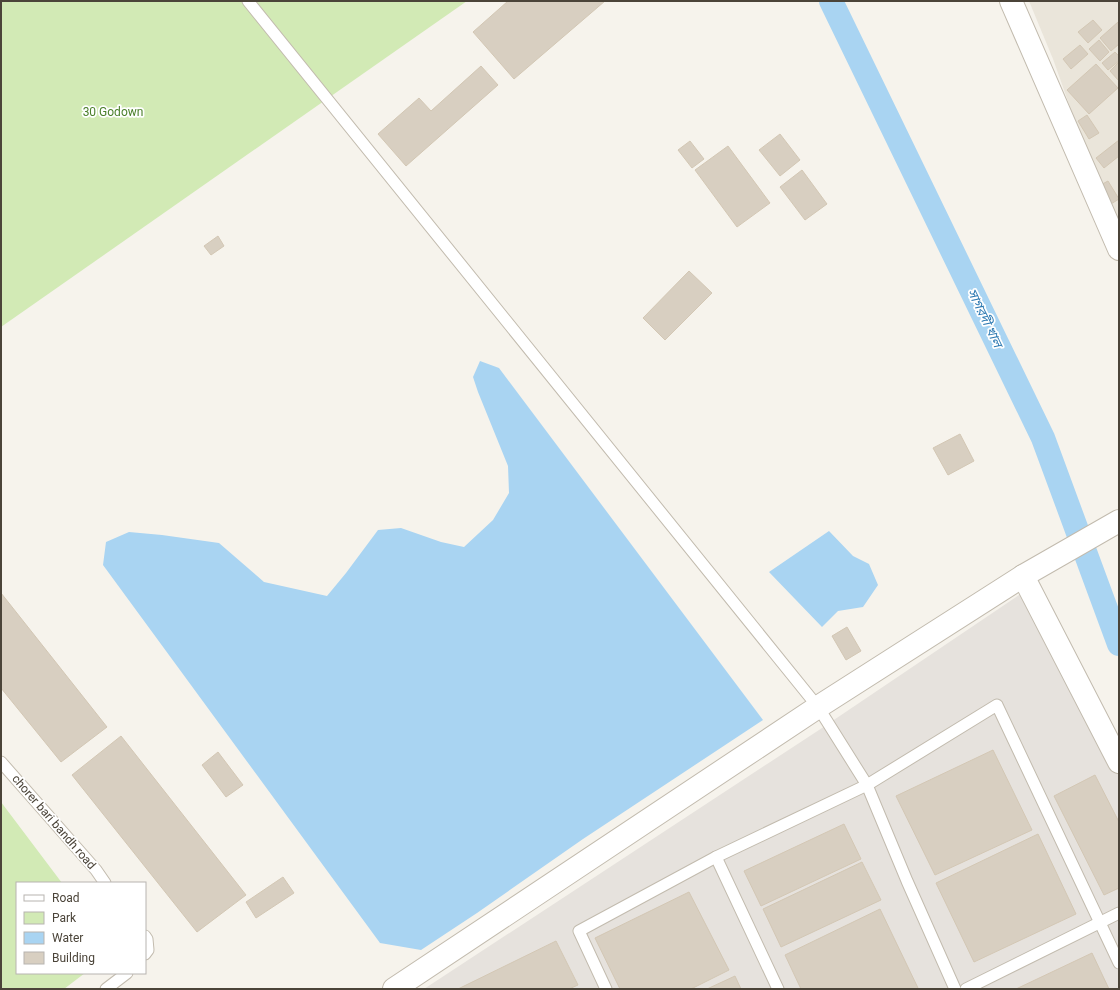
<svg xmlns="http://www.w3.org/2000/svg" width="1120" height="990" font-family="Roboto,'Noto Sans Bengali',sans-serif">
	<rect width="100%" height="100%" fill="#f6f3ec"/>
	<!-- residential -->
	<path fill="#eae5da" d="M 1029,1 L 1119,1 L 1119,225 L 1091,166 L 1053,59 Z"/>
	<!-- industrial -->
	<path fill="#e6e2dd" d="M 1028,589 L 1119,768 L 1119,989 L 424,989 L 819,730 Z"/>
	<!-- green -->
	<g fill="#d2eab5">
		<path d="M 1,1 L 467,1 L 1,327 Z"/>
		<path d="M 1,802 L 62,883 L 17,883 L 17,973 L 85,973 L 64,989 L 1,989 Z"/>
	</g>
	<!-- water -->
	<g fill="#a9d4f2">
		<path d="M 480,361 L 499,368 L 763,720 L 583,839 L 477,913 L 421,950 L 380,943 L 103,565 L 106,542 L 129,532 L 162,535 L 219,543 L 264,582 L 327,596 L 346,573 L 378,530 L 401,528 L 441,542 L 464,547 L 493,520 L 509,493 L 508,466 L 478,392 L 473,377 Z"/>
		<path d="M 829,531 L 853,556 L 869,564 L 878,585 L 863,607 L 838,611 L 822,627 L 769,572 Z"/>
	</g>
	<g fill="none" stroke-linecap="round" stroke-linejoin="round">
		<!-- canal -->
		<path stroke="#a9d4f2" stroke-width="24" d="M 831,1 L 1043,438 L 1119,644"/>
	</g>
	<!-- building -->
	<g fill="#d8cfc1" stroke="#d3c7b4">
		<path d="M 508,1 L 605,1 L 514,79 L 473,32 Z"/>
		<path d="M 1093,20 L 1102,30 L 1088,43 L 1078,32 Z"/>
		<path d="M 1118,22 L 1119,44 L 1111,51 L 1100,38 Z"/>
		<path d="M 1099,40 L 1109,52 L 1100,61 L 1089,49 Z"/>
		<path d="M 1080,45 L 1088,54 L 1071,69 L 1063,59 Z"/>
		<path d="M 1115,52 L 1119,56 L 1119,61 L 1108,70 L 1102,63 Z"/>
		<path d="M 1119,62 L 1119,81 L 1110,71 Z"/>
		<path d="M 1096,64 L 1118,88 L 1089,114 L 1067,90 Z"/>
		<path d="M 481,66 L 498,85 L 406,166 L 378,134 L 419,98 L 431,111 Z"/>
		<path d="M 1087,115 L 1099,133 L 1089,139 L 1078,121 Z"/>
		<path d="M 780,134 L 800,160 L 780,176 L 759,150 Z"/>
		<path d="M 1119,140 L 1119,156 L 1104,168 L 1096,158 Z"/>
		<path d="M 690,141 L 704,159 L 692,168 L 678,150 Z"/>
		<path d="M 728,146 L 770,203 L 737,227 L 695,170 Z"/>
		<path d="M 802,170 L 827,204 L 805,220 L 780,187 Z"/>
		<path d="M 1108,181 L 1119,199 L 1106,207 L 1095,188 Z"/>
		<path d="M 218,236 L 224,246 L 211,255 L 204,246 Z"/>
		<path d="M 689,271 L 712,293 L 665,340 L 643,318 Z"/>
		<path d="M 960,434 L 974,461 L 948,475 L 933,448 Z"/>
		<path d="M 1,593 L 107,727 L 61,762 L 1,688 Z"/>
		<path d="M 847,627 L 861,651 L 846,660 L 832,636 Z"/>
		<path d="M 121,736 L 246,895 L 197,932 L 72,775 Z"/>
		<path d="M 993,750 L 1032,830 L 935,875 L 896,796 Z"/>
		<path d="M 218,752 L 243,785 L 226,797 L 202,765 Z"/>
		<path d="M 1095,775 L 1119,822 L 1119,888 L 1104,895 L 1054,796 Z"/>
		<path d="M 844,824 L 861,859 L 761,906 L 744,871 Z"/>
		<path d="M 1038,834 L 1076,914 L 974,962 L 936,883 Z"/>
		<path d="M 862,862 L 881,900 L 781,947 L 763,909 Z"/>
		<path d="M 283,877 L 294,893 L 256,918 L 246,902 Z"/>
		<path d="M 689,892 L 729,970 L 691,989 L 620,989 L 595,938 Z"/>
		<path d="M 880,909 L 918,988 L 916,989 L 801,989 L 785,955 Z"/>
		<path d="M 556,941 L 578,985 L 569,989 L 458,989 Z"/>
		<path d="M 1092,953 L 1109,989 L 1016,989 Z"/>
		<path d="M 735,976 L 741,989 L 707,989 Z"/>
	</g>
	<g fill="none" stroke-linecap="round" stroke-linejoin="round">
		<defs>
			<g id="service">
				<path d="M 248,1 L 818,707 L 867,785 L 907,881 L 955,989"/>
				<path d="M 1,762 L 96,870 L 105,883"/>
				<path d="M 716,857 L 778,989"/>
				<path d="M 145,936 L 147,939 L 148,950 L 145,954"/>
				<path d="M 106,989 L 127,973"/>
				<path d="M 606,989 L 579,931 L 716,857 L 867,785 L 997,705 L 1119,963"/>
				<path d="M 966,989 L 1119,913"/>
			</g>
			<g id="minor">
				<path d="M 1011,1 L 1119,249"/>
				<path d="M 1023,576 L 1119,762"/>
				<path d="M 394,989 L 818,707 L 1023,576 L 1119,521"/>
			</g>
		</defs>
		<!-- service casing -->
		<use href="#service" stroke="#c2bbae" stroke-width="13"/>
		<!-- minor casing -->
		<use href="#minor" stroke="#c2bbae" stroke-width="24"/>
		<!-- service -->
		<use href="#service" stroke="#fff" stroke-width="11"/>
		<!-- minor -->
		<use href="#minor" stroke="#fff" stroke-width="22"/>
	</g>
	<g text-anchor="middle" dominant-baseline="central" stroke-width="3.5" stroke-linejoin="round" paint-order="stroke">
		<!-- park labels -->
		<g font-size="12" fill="#4a7f2a" stroke="#fff">
			<text x="113" y="112">30 Godown</text>
		</g>
		<!-- street labels -->
		<g font-size="12" fill="#4b4439" stroke="#fff">
			<text transform="translate(54 822) rotate(49)">chorer bari bandh road</text>
		</g>
		<!-- water labels -->
		<g font-size="13" font-style="italic" fill="#2e7ab2" stroke="#fff">
			<text transform="translate(985 318) rotate(64)">সাগরদী খাল</text>
		</g>
	</g>
	<!-- border -->
	<rect width="1120" height="990" fill="none" stroke="#4b4439" stroke-width="4"/>
	<!-- legend -->
	<rect x="16" y="882" width="130" height="92" fill="#ffffff" stroke="#b7b4b0"/>
	<rect x="24" y="895" width="20" height="6" fill="#ffffff" stroke="#b7b4b0"/>
	<text x="52" y="902" font-size="12" fill="#4b4439">Road</text>
	<rect x="24" y="912" width="20" height="12" fill="#d2eab5" stroke="#b7b4b0"/>
	<text x="52" y="922" font-size="12" fill="#4b4439">Park</text>
	<rect x="24" y="932" width="20" height="12" fill="#a9d4f2" stroke="#b7b4b0"/>
	<text x="52" y="942" font-size="12" fill="#4b4439">Water</text>
	<rect x="24" y="952" width="20" height="12" fill="#d8cfc1" stroke="#b7b4b0"/>
	<text x="52" y="962" font-size="12" fill="#4b4439">Building</text>
</svg>
